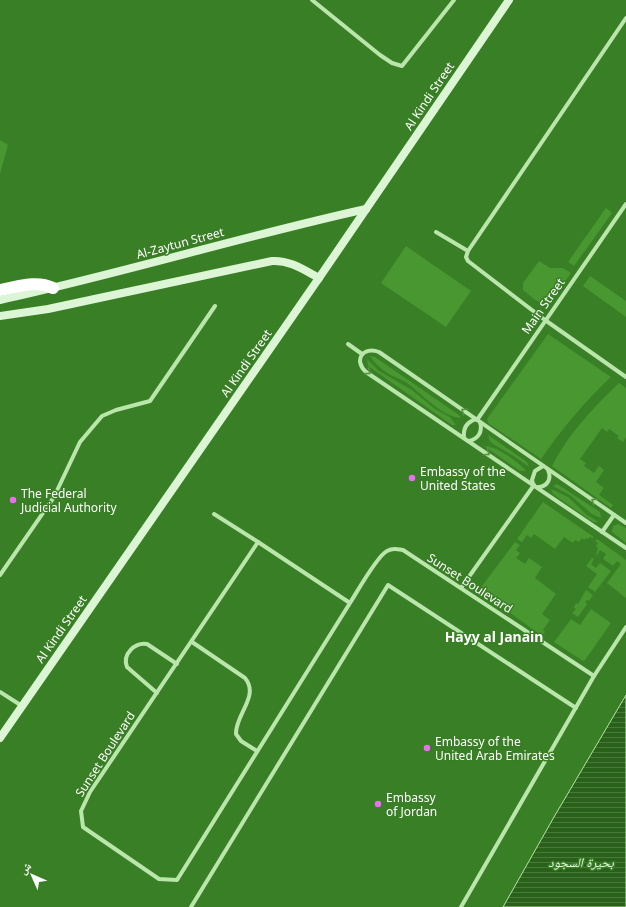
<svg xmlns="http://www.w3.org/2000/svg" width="626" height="907" font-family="'Noto Sans','Noto Naskh Arabic',sans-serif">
	<defs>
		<pattern id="water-rules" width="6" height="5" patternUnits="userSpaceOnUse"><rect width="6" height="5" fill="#29601a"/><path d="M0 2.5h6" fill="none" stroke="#49783c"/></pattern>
	</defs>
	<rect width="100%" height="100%" fill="#397f25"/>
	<!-- grass -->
	<g fill="#489730">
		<path d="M 0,140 L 8,145 L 0,174 Z"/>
		<path d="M 606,208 L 612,213 L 574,266 L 568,262 Z"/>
		<path d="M 406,246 L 471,291 L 446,327 L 381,283 Z"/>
		<path d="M 539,261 L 550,268 L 563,268 L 571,273 L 551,301 C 541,308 531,296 523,290 L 523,283 Z"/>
		<path d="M 590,276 L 626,301 L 626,317 L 583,286 Z"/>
		<path d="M 548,334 L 611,377 C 584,402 562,429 541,459 L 488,423 L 487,419 Z"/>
		<path d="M 370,356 L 375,357 L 459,415 L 461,418 C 442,417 422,394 407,383 C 399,378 390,376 383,370 C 378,366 373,361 370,356 Z"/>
		<path d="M 367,359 L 379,371 L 412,390 L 435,409 L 450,417 L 456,425 L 452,425 L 368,366 Z"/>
		<path d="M 619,383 L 626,388 L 626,437 L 623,442 L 617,438 L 619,436 L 609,429 L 607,432 L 602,428 L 580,459 L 586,463 L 584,466 L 594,473 L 599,466 L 604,470 L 596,482 L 604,488 L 599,495 L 613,505 L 611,508 L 552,466 C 569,433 592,409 619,383 Z"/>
		<path d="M 488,435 L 527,462 L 529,467 L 515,457 L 493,444 L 490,441 Z"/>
		<path d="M 484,446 C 495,445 519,462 526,471 L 520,471 Z"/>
		<path d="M 557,484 L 600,512 L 601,518 L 592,514 L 570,495 L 553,486 Z"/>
		<path d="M 551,489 L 568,497 L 587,515 L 599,522 L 593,522 L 553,494 Z"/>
		<path d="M 543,502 L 594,537 L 593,538 L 590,537 L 588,539 L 586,538 L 584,540 L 582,538 L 579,542 L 575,540 L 573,543 L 564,537 L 555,549 L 534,534 L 531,538 L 527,535 L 522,542 L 517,539 Z"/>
		<path d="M 618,524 L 626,528 L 626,543 L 612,532 L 613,526 Z"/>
		<path d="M 597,539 L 626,560 L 626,598 L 607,583 L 621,564 L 617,561 L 613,566 L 603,559 L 606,554 L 600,550 L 597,555 L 596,554 L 598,548 L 596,546 L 598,543 L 595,541 Z"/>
		<path d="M 515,542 L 520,545 L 516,550 L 520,553 L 516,558 L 525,564 L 529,558 L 542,567 L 535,578 L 556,594 L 542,614 L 550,620 L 543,630 L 545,632 L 542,636 L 479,590 Z"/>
		<path d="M 592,558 L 594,559 L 591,564 L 596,568 L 600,563 L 611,571 L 595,592 L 588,587 L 597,574 L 586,566 Z"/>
		<path d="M 586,590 L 593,595 L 589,601 L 587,600 L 585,602 L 587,604 L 578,617 L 572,613 L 576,609 L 574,607 L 576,603 L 578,604 Z"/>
		<path d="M 591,609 L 611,623 L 585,660 L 583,661 L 554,642 L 571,619 L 580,625 Z"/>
	</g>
	<!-- water -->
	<path fill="url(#water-rules)" stroke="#b2e7a0" d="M 626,695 L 626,907 L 503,907 L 554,817 Z"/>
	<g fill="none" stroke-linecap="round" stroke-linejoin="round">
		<!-- street -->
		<g stroke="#bae6ac" stroke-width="4">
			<path d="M 312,0 L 380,55 L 392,63 L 402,66 L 454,0"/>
			<path d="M 626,18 L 468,251 L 466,257 L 468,261 L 545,320 L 626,377"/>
			<path d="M 436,232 L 468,251"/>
			<path d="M 348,344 L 362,354"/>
			<path d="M 477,420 L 626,204"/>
			<path d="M 464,437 C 463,428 467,422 476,419"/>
			<path d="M 469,441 C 478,439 483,432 480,422"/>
			<path d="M 533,484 L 532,480 L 535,471 L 543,466"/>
			<path d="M 538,487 C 547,487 552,479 548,470"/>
			<path d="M 214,514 L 258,542"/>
			<path d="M 626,523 L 379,352 C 363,346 353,360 366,372 L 626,548"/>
			<path d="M 602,532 L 614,515"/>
			<path d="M 0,575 L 54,497 L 80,442 L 102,416 L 116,410 L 150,401 L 215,306"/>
			<path d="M 461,588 L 534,485"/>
			<path d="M 350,603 L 258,542 L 90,792 L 81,811 L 83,827 L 159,879 L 177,880 L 350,603 C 357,592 377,556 387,551 C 393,548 397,549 403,550 L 594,676"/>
			<path d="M 192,642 L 245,678 C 260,696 235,715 236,734 L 241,741 L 257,751"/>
			<path d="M 0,692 L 22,706"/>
			<path d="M 157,693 L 127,667 C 122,654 135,642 147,644 L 177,664"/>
			<path d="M 191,907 L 388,585 L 576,708"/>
			<path d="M 461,907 L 594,676 L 626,627"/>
		</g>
		<!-- secondary -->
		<g stroke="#dcf5d5" stroke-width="8">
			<path d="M 0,300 C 123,273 244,236 366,209"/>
			<path d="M 0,316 L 48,309 L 272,261 C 290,260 304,270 319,278"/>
			<path d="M 0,738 L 319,278 L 509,0"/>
		</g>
		<!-- highway -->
		<path stroke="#fff" stroke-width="12" d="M 0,290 C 18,287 36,280 53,288"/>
	</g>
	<!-- one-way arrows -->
	<defs><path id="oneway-chevron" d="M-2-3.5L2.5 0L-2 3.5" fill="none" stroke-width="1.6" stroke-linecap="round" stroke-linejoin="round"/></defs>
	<g stroke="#539440">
		<use href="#oneway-chevron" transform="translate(368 372) rotate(37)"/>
		<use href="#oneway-chevron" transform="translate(464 411) rotate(-145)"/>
		<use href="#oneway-chevron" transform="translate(487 453) rotate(34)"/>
		<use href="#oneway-chevron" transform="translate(594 501) rotate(-146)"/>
	</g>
	<!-- markers -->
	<g fill="#e670ef" stroke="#397f25" stroke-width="1.5">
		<circle cx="412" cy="478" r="4"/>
		<circle cx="13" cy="500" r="4"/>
		<circle cx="427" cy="748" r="4"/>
		<circle cx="378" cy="804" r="4"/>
	</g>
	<g text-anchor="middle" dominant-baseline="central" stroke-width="3" stroke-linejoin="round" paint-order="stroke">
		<!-- street labels -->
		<g font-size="12" fill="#fff" stroke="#397f25">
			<text transform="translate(429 96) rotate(-56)">Al Kindi Street</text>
			<text transform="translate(180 243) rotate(-15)">Al-Zaytun Street</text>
			<text transform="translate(543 306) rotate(-55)">Main Street</text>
			<text transform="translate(246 363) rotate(-55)">Al Kindi Street</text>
			<text transform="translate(470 583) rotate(33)">Sunset Boulevard</text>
			<text transform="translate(61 629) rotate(-55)">Al Kindi Street</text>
			<text transform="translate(105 754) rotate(-57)">Sunset Boulevard</text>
		</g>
		<!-- poi labels -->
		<g font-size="12" fill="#fff" stroke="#397f25" text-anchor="start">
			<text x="420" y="471">Embassy of the<tspan x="420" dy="14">United States</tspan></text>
			<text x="21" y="493">The Federal<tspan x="21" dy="14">Judicial Authority</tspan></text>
			<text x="435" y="741">Embassy of the<tspan x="435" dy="14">United Arab Emirates</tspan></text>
			<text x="386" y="797">Embassy<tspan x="386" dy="14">of Jordan</tspan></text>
		</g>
		<!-- water labels -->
		<g font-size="13" font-style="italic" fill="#eaf9e6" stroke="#397f25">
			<text x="581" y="862">بحيرة السجود</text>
		</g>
		<!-- quarter labels -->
		<g font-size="14" font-weight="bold" fill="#fff" stroke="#397f25">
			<text x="494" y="636">Hayy al Janain</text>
		</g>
	</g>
	<!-- north arrow -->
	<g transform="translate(32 875) rotate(315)" stroke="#397f25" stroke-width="3" paint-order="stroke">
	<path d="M0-3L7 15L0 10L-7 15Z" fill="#ffffff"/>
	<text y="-6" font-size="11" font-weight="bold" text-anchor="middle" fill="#ffffff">ش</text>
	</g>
</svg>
